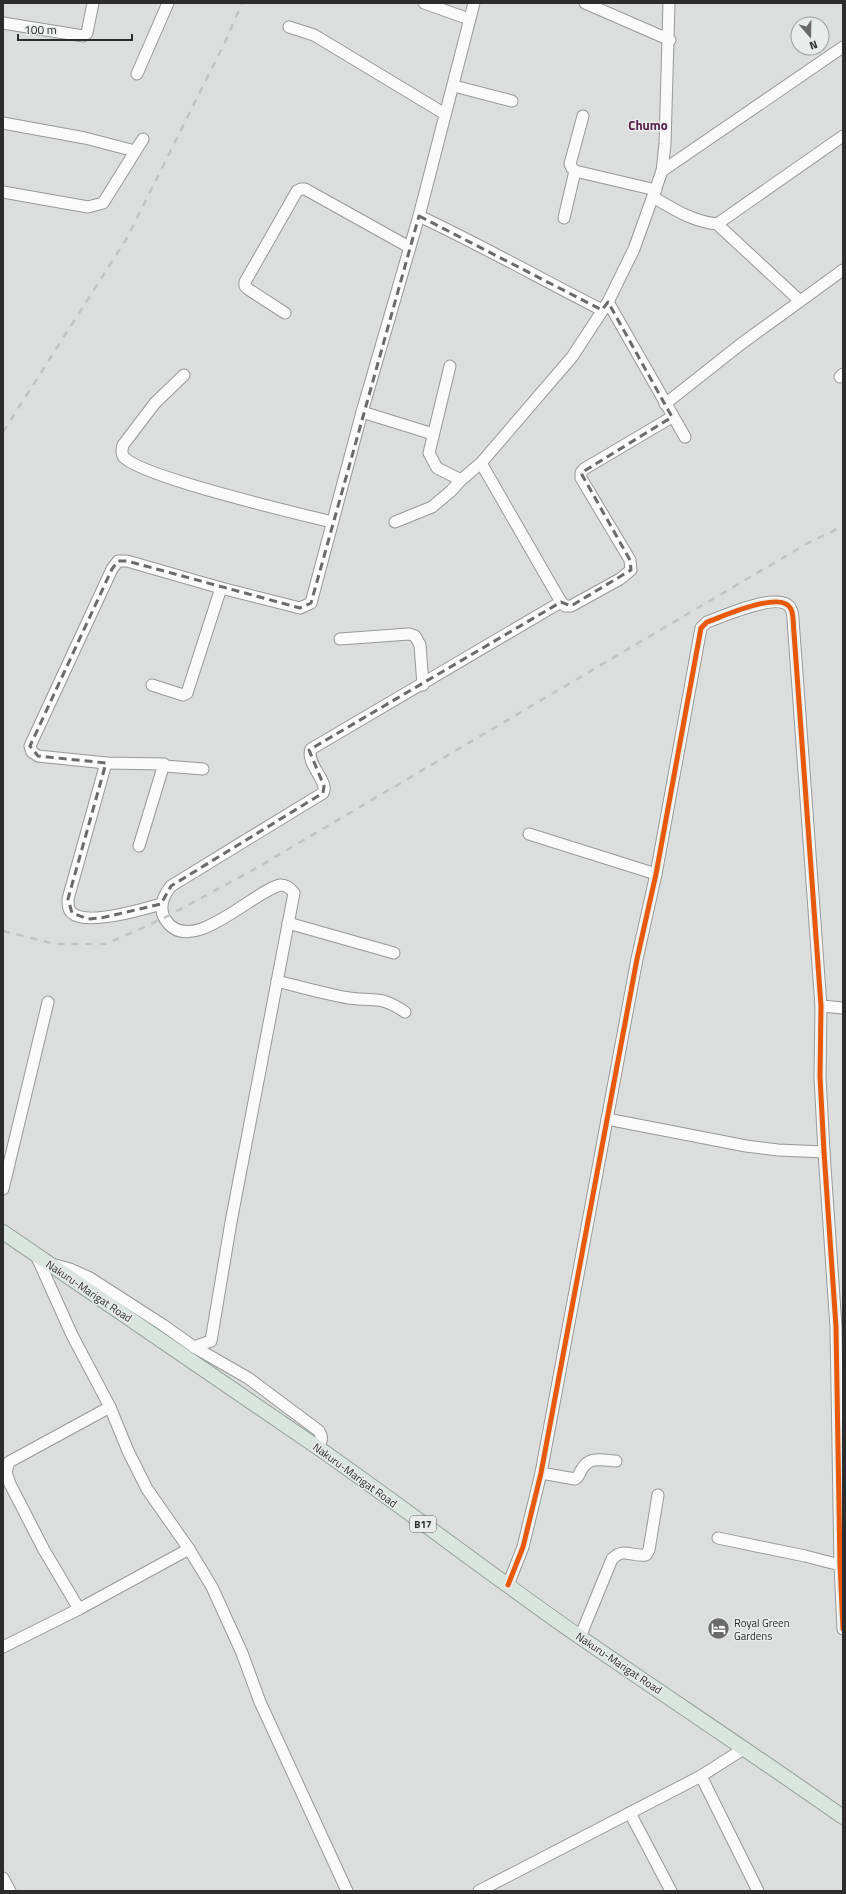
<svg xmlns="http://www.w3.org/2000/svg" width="846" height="1894" font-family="'Titillium Web',sans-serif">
	<rect width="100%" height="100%" fill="#dcdedd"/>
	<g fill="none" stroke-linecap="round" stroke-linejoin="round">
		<defs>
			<g id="minor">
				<path d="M 424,3 L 469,19"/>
				<path d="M 585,3 L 670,40"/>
				<path d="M 3,23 L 83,36 L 87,33 L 93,3"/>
				<path d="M 289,27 L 314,35 L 445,114"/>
				<path d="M 137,74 L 168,3"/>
				<path d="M 454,86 L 512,101"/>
				<path d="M 583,116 L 570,164 L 572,168 L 575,171 L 656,190"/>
				<path d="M 3,123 L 85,138 L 135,151"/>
				<path d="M 662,171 L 843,47"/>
				<path d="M 3,192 L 88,207 L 103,203 L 143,139"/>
				<path d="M 653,197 C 675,210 692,221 717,224 L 799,300"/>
				<path d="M 419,216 C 481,245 541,279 602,310"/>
				<path d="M 564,218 L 575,171"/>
				<path d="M 717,224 L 843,136"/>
				<path d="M 608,302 L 685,437"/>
				<path d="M 285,313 L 248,289 L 245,286 L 245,282 L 297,191 L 301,189 L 305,189 L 409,247"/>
				<path d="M 450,366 L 429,453 L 437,468 L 461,480"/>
				<path d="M 184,375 L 155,403 L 123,445 C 122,449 121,452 123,456 C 137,476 300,514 332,522"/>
				<path d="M 840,377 L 843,374"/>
				<path d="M 665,404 L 741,344 L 843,270"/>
				<path d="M 362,412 L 433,434"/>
				<path d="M 395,522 L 432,507 L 451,491 L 461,480 L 481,463 L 572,357 L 608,302 L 634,249 L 662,171 L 665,144 L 669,3"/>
				<path d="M 561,602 L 565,606 L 571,606 L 620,579 L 631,570 L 630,560 L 581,478 L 581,473 L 584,469 L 672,417"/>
				<path d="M 340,639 L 409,634 L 415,636 L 420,645 L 423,685"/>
				<path d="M 152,685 L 183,695 L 187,693 L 221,588"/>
				<path d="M 106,763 L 68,899 C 68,904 68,910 72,913 C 87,926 144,909 161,904"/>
				<path d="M 165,766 L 203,769"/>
				<path d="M 529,834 L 656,874"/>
				<path d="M 139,846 L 164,764 L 106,763 L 38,756 L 32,752 L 30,746 L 112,569 L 118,561 L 127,561 L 221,588 L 300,608 L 311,603 L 362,412 L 419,216 L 474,3"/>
				<path d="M 288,923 L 394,953"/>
				<path d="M 277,981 C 301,987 325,994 349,998 C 376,1002 380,995 405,1012"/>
				<path d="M 821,1006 L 843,1008"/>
				<path d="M 607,1119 L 746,1146 L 778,1150 L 824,1152"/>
				<path d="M 3,1189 L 48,1002"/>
				<path d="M 36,1255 L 72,1335 L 110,1407 L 128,1451 L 147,1489 L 189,1549 L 212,1587 L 242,1653 L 260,1702 L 347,1891"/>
				<path d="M 55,1265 L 70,1269 L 90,1278 L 163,1325 L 194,1347 L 248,1378 L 319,1431 C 323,1438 322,1441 317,1448"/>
				<path d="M 194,1347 L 211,1341 L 231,1222 L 294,893 C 291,889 287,885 281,885 C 255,889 190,960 165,919 C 158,907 163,896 171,886 L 323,793 C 330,782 305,764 311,749 L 561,602 L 481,463"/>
				<path d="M 541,1473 L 575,1479 C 579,1477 579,1473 582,1469 C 589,1456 602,1460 616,1461"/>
				<path d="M 718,1538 L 805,1556 L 840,1565"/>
				<path d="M 508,1585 L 523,1547 L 541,1473 L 637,959 L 656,874 L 701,628 L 707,622 C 722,617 782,589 791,609 C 794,615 793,626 794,633 L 821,1006 L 820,1077 L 824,1152 L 836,1327 L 840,1565 L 843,1629"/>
				<path d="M 79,1609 L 44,1550 L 10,1484 L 6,1472 L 9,1462 L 110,1407"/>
				<path d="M 580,1637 L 612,1559 C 624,1547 631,1557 646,1555 L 649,1550 L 658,1495"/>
				<path d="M 3,1647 L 79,1609 L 189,1549"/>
				<path d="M 701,1776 L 758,1891"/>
				<path d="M 630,1813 L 671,1891"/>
				<path d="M 3,1878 L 10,1891"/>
				<path d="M 479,1891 L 701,1776 L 745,1748"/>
			</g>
			<path id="major" d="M 3,1232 C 107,1304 212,1375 317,1447 C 406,1509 491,1575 580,1637 C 667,1697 756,1756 843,1817"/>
		</defs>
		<!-- minor casing -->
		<use href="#minor" stroke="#979897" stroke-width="13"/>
		<!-- major casing -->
		<use href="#major" stroke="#91a299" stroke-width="16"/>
		<!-- minor -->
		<use href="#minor" stroke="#fafafa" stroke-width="11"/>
		<!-- major -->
		<use href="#major" stroke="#dbe5e0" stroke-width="14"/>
		<!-- rail -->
		<g stroke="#c2c4c3" stroke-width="2.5" stroke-dasharray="7 7" stroke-linecap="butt">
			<path d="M 3,432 L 127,238 L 226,40 L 242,3"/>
			<path d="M 3,931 L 55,944 L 106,944 L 164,918 L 253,870 L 808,543 L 843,526"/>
		</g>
		<defs>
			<path id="cycleway" d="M 508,1585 L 523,1547 L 541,1473 L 637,959 L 656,874 L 701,628 L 707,622 C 722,617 782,589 791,609 C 794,615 793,626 794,633 L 821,1006 L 820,1077 L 824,1152 L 836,1327 L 840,1565 L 843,1629"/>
		</defs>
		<!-- cycleway casing -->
		<use href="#cycleway" stroke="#e8ecea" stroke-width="8"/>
		<!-- cycleway -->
		<use href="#cycleway" stroke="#e8590c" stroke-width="5"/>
	</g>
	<!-- marked area -->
	<path fill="none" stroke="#696a69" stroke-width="3" stroke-dasharray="8 5" stroke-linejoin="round" d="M 419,216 L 602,310 L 608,302 L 672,417 L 581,473 L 630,560 L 631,570 L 571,606 L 561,602 L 309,750 L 324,786 L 323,793 L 171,886 L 161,904 L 101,918 L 88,919 L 72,913 L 68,899 L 106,763 L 38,756 L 30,746 L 112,569 L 118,561 L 127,561 L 300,608 L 311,603 Z"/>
	<!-- icons -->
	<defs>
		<symbol id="hotel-disc" viewBox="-11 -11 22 22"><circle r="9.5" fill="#696a69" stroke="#e8ecea"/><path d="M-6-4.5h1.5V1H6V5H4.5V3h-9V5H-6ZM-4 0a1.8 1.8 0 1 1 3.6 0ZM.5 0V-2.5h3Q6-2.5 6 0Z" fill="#fff"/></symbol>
	</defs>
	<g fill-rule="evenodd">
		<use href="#hotel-disc" x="706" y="1616" width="25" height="25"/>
	</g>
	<g text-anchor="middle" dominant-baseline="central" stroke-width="3" stroke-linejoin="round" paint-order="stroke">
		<!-- shield labels -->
		<rect fill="#e8ecea" stroke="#646664" stroke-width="1" x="410" y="1516" width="26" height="16" rx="3"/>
		<g font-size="10" font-weight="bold" fill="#2b2c2b">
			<text x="423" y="1524">B17</text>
		</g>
		<!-- street labels -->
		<g font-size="11" fill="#2b2c2b" stroke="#e8ecea">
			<text transform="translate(89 1291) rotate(34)">Nakuru-Marigat Road</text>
			<text transform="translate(355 1475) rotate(36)">Nakuru-Marigat Road</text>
			<text transform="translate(619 1663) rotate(34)">Nakuru-Marigat Road</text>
		</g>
		<!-- poi labels -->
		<g font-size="11" fill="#2b2c2b" stroke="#e8ecea" text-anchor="start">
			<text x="734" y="1623">Royal Green<tspan x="734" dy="13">Gardens</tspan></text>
		</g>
		<!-- quarter labels -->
		<g font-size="13" font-weight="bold" fill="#5a224d" stroke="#e8ecea">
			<text x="648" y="125">Chumo</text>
		</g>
	</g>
	<!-- border -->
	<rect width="846" height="1894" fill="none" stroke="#2b2c2b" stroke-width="8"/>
	<!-- north arrow -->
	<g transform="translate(810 36) rotate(160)"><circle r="19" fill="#e8ecea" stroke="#9c9f9e"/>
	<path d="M0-3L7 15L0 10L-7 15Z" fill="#696a69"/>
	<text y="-6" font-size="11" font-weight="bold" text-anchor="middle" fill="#2b2c2b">N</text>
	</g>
	<!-- scale -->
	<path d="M18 34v6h114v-6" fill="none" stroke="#2b2c2b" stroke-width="2"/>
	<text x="24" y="34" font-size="12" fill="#2b2c2b" stroke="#e8ecea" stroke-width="3" paint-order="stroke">100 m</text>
</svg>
